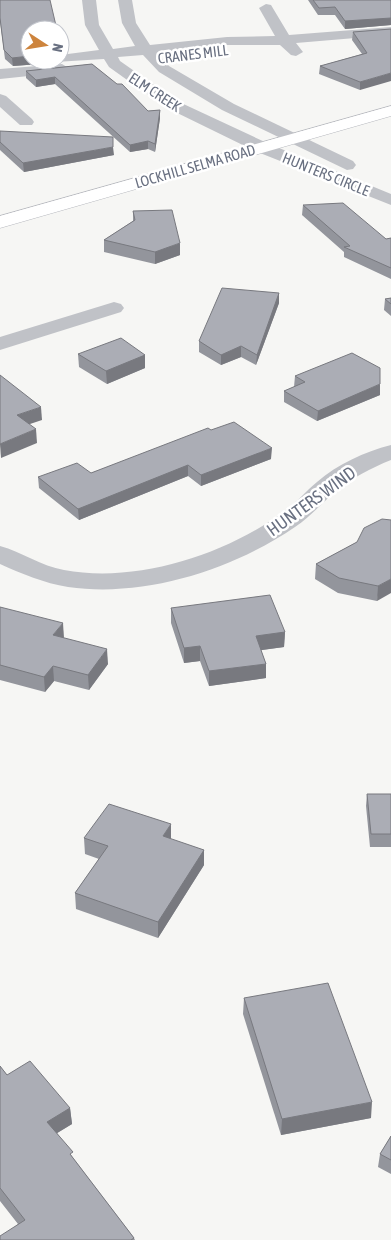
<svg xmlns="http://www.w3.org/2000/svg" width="391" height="1240" font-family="'Asap Condensed',sans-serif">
	<rect width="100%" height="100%" fill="#f6f6f4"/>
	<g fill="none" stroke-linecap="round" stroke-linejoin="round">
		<defs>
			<path id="secondary" d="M 391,106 L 391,116 L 0,228 L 0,216 Z"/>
		</defs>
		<!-- secondary casing -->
		<use href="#secondary" stroke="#b5b7bd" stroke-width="1"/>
		<!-- minor -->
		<g fill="#c0c2c7" fill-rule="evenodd">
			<path d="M 82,0 L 96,0 L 99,25 L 113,49 L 135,46 L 122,23 L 118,0 L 132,0 L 136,23 L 150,45 L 227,37 L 275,36 L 259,8 L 266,4 L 271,5 L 289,35 L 391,27 L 391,35 L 296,43 L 303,52 L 296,56 L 291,55 L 280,45 L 227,45 L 157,53 L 169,66 L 234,104 L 353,161 L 356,165 L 353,169 L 347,170 L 222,110 L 159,72 L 143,55 L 118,57 L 120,61 L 177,101 L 267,143 L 391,194 L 391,205 L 255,151 L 165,107 L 109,67 L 104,59 L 55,62 L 53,60 L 60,60 L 60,55 L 99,50 L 85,25 Z"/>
			<path d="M 62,64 L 70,69 L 67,72 L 0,79 L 0,69 Z"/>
			<path d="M 0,94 L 6,96 L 32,119 L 34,122 L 32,125 L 20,125 L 0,107 Z"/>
			<path d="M 114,302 L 121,304 L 124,308 L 121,312 L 0,350 L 0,337 Z"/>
			<path d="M 391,445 L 391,460 C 371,468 352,478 335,492 C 322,503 310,517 295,527 C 232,570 145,598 68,587 C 44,583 22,574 0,564 L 0,546 C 22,552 41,566 64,570 C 137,584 228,554 286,510 C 297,502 306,491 317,482 C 338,464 364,452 391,445 Z"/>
		</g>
		<!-- secondary -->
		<use href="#secondary" fill="#fff" fill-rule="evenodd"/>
	</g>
	<!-- wall -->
	<g fill="#93959c">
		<path d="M 0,0 L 30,60 L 53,60 L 53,63 L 13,66 L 5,59 L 0,21 Z"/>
		<path d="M 308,0 L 391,0 L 391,25 L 345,29 L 335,15 L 318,15 Z"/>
		<path d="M 391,29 L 360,90 L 319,74 L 320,66 L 362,54 L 352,40 L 353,32 Z"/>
		<path d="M 92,64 L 148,111 L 160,110 L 160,118 L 155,152 L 148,149 L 130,152 L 55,84 L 36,87 L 26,78 L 26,71 Z"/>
		<path d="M 0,131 L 114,155 L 24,172 L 0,150 Z"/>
		<path d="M 303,205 L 386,239 L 391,238 L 391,279 L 344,257 L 344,252 L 302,215 Z"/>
		<path d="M 133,211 L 180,255 L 155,264 L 104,252 L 104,240 L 133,221 Z"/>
		<path d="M 279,293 L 279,303 L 256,365 L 241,357 L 221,365 L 199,352 L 199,341 Z"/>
		<path d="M 391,298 L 391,316 L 384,310 L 385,299 Z"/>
		<path d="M 78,354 L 145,355 L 145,368 L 107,384 L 79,367 Z"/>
		<path d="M 295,376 L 380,395 L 317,421 L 284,402 L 284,391 L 294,387 Z"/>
		<path d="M 211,430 L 271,459 L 201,486 L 188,476 L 79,520 L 39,488 L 38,477 L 91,473 Z"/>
		<path d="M 391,520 L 377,601 L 338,593 L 315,579 L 316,564 L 357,542 Z"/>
		<path d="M 0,607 L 64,638 L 108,664 L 89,690 L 54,681 L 45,692 L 0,680 Z"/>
		<path d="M 171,608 L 285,632 L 284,647 L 261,650 L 266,664 L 266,678 L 209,686 L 200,661 L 184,663 L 171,623 Z"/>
		<path d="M 367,794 L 391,794 L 391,847 L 370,847 L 366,806 Z"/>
		<path d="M 84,838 L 204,850 L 204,865 L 158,938 L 76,909 L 75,893 L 99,859 L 85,854 Z"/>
		<path d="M 244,998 L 371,1118 L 281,1135 L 243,1014 Z"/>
		<path d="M 0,1066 L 7,1075 L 70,1108 L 72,1124 L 57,1133 L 73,1158 L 134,1238 L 135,1240 L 0,1240 L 18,1224 L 0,1201 Z"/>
		<path d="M 391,1136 L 391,1174 L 378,1167 L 380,1154 Z"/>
	</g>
	<!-- shaded-wall -->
	<g fill="#78797f">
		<path d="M 391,18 L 391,25 L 345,29 L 345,21 Z"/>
		<path d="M 30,56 L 30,60 L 53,60 L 53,63 L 13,66 L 12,58 Z"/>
		<path d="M 391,73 L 391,81 L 360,90 L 360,82 Z"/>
		<path d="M 55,77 L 55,84 L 36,87 L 36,80 Z"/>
		<path d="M 160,110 L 160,118 L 155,152 L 155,144 Z"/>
		<path d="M 148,141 L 148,149 L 130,152 L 130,145 Z"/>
		<path d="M 113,147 L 114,155 L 24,172 L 23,163 Z"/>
		<path d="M 180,243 L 180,255 L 155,264 L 155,252 Z"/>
		<path d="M 279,293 L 279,303 L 256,365 L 257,355 Z"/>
		<path d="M 241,346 L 241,357 L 221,365 L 221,355 Z"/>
		<path d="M 145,355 L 145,368 L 107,384 L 106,371 Z"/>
		<path d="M 380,384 L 380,395 L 317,421 L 318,411 Z"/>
		<path d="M 41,407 L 42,420 L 18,428 L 17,415 Z"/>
		<path d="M 36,429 L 37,443 L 1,458 L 0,444 Z"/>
		<path d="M 272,448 L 271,459 L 201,486 L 201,475 Z"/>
		<path d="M 188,465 L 188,476 L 79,520 L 78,509 Z"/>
		<path d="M 391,579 L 391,593 L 377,601 L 378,586 Z"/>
		<path d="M 63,623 L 64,638 L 53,635 Z"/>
		<path d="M 285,632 L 284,647 L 255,651 L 256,636 Z"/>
		<path d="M 200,646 L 200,661 L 184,663 L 184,648 Z"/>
		<path d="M 107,649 L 108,664 L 89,690 L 88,675 Z"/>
		<path d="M 266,664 L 266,678 L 209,686 L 209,671 Z"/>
		<path d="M 53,666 L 54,681 L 45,692 L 44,677 Z"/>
		<path d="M 171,824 L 171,840 L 163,836 Z"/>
		<path d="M 204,850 L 204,865 L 158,938 L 158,922 Z"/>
		<path d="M 372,1102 L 371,1118 L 281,1135 L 282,1119 Z"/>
		<path d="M 70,1108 L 72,1124 L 49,1138 L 47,1122 Z"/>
	</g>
	<!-- building -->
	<g fill="#abadb5" stroke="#78797f">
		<path d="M 0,0 L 50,0 L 57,30 L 30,30 L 30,56 L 12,58 L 4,50 L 0,18 Z"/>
		<path d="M 313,0 L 391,0 L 391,18 L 345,21 L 335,7 L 319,8 Z"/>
		<path d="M 391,29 L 391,73 L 360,82 L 320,66 L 367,53 L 353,32 Z"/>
		<path d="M 92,64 L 117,84 L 122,84 L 148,111 L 160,110 L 155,144 L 148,141 L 130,145 L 55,77 L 36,80 L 26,71 Z"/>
		<path d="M 0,131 L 113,137 L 113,147 L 23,163 L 0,142 Z"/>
		<path d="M 343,203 L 386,239 L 391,238 L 391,268 L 344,247 L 350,246 L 303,205 Z"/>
		<path d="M 172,210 L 180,243 L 155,252 L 104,240 L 135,220 L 133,211 Z"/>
		<path d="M 222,288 L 279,293 L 257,355 L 241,346 L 221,355 L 199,341 Z"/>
		<path d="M 391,298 L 391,304 L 385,299 Z"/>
		<path d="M 121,338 L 145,355 L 106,371 L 78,354 Z"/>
		<path d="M 352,353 L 380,368 L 380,384 L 318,411 L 284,391 L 305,382 L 295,376 Z"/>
		<path d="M 0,375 L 41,407 L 17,415 L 36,429 L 0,444 Z"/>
		<path d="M 234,422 L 272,448 L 201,475 L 188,465 L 78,509 L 38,477 L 77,463 L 91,473 L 208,428 L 211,430 Z"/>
		<path d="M 382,519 L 391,520 L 391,579 L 378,586 L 339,578 L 316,564 L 357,542 L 364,528 Z"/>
		<path d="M 270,595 L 285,632 L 256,636 L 266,664 L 209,671 L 200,646 L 184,648 L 171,608 Z"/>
		<path d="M 0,607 L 63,623 L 53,635 L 107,649 L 88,675 L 53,666 L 44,677 L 0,665 Z"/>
		<path d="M 367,794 L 391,794 L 391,834 L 371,834 Z"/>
		<path d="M 109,804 L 171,824 L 163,836 L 204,850 L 158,922 L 75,893 L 108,846 L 84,838 Z"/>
		<path d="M 328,983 L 372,1102 L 282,1119 L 244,998 Z"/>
		<path d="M 30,1061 L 70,1108 L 47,1122 L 73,1152 L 70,1154 L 134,1238 L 131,1240 L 0,1240 L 0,1236 L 25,1220 L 0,1188 L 0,1066 L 7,1075 Z"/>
		<path d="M 391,1136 L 391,1160 L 380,1154 Z"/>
	</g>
	<g text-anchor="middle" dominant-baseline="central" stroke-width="5" stroke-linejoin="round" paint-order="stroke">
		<!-- far-street labels -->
		<g font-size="15" fill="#697081" stroke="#fff">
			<text transform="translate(193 54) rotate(-7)">CRANES MILL</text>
			<text transform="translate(155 92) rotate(33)">ELM CREEK</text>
			<text transform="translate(195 166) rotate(-16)">LOCKHILL SELMA ROAD</text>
			<text transform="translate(326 174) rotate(22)">HUNTERS CIRCLE</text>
		</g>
		<!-- street labels -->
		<g font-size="18" fill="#697081" stroke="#fff">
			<text transform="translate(311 501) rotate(-36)">HUNTERS WIND</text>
		</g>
	</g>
	<!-- north arrow -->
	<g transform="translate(45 45) rotate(102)"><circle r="24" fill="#ffffff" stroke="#c3c6cd"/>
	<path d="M0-4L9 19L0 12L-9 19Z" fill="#cd843d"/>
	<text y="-8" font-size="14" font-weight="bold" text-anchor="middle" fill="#697081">N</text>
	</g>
</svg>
